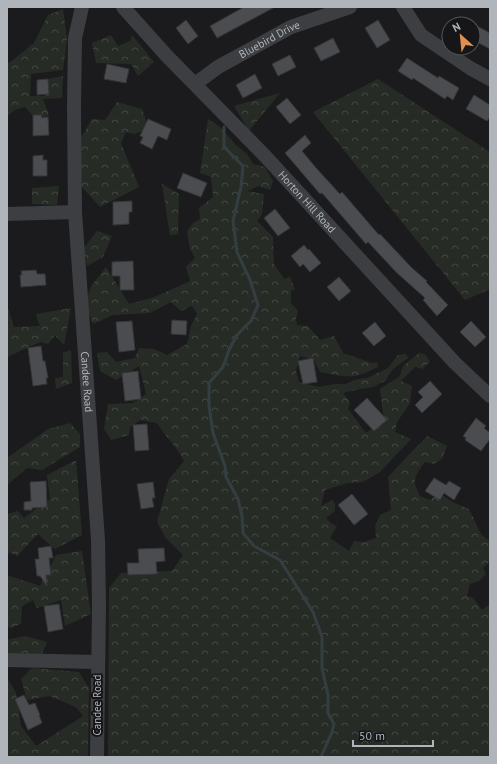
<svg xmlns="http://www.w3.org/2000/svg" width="497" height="764" font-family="'PT Sans',sans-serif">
	<defs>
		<pattern id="forest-crowns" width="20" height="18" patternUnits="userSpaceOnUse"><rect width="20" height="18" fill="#262c25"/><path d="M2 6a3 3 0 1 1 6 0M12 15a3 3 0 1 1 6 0" fill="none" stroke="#434843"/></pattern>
	</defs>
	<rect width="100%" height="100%" fill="#1b1b1d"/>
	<!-- forest -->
	<g fill="url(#forest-crowns)">
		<path d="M 63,9 L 67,39 L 63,70 L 31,74 L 30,96 L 44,96 L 43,80 L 63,76 L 62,98 L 43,99 L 49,115 L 37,120 L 25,107 L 15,110 L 7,116 L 7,61 L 9,63 L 34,43 L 48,15 Z"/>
		<path d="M 111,35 L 118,46 L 130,41 L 132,35 L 154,62 L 138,76 L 131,64 L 96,63 L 92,43 Z"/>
		<path d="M 378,79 L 490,152 L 490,289 L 465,300 L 313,112 Z"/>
		<path d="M 280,93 L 249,131 L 234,106 Z"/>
		<path d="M 117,102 L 142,109 L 149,129 L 134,134 L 126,132 L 121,143 L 139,187 L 100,207 L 81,186 L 79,141 L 92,119 L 105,120 Z"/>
		<path d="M 208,119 L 219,126 L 236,145 L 247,154 L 253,164 L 265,167 L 273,181 L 270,190 L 258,186 L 247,191 L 264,194 L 262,214 L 257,221 L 273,237 L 274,264 L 284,279 L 290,277 L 295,289 L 291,291 L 291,303 L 298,311 L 296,319 L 297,325 L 308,326 L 320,340 L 334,336 L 343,353 L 372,363 L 377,362 L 378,367 C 353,380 347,377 320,372 L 314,360 L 300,356 L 296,371 L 299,382 L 318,387 L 335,384 L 347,384 L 354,380 L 367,378 L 388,368 L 398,355 L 406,354 L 408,358 L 393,369 L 385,381 L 373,387 L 360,389 L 343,393 L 350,402 L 348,409 L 366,433 L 384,420 L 380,389 L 400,376 L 403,366 L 419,353 L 425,354 L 430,362 L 422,369 L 415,367 L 401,381 L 412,386 L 410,403 L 397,422 L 395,432 L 411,439 L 380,472 L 363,482 L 347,483 L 325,490 L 321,506 L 332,500 L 335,503 L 335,511 L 326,518 L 332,524 L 337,526 L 330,538 L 349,551 L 354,541 L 364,542 L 376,538 L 375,526 L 380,515 L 391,510 L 388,477 L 427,436 L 447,446 L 442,459 L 434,464 L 425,462 C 415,475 411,480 420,496 L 430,500 L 439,493 L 452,502 L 469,509 L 481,534 L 490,542 L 489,562 L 483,568 L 486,574 L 479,581 L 470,584 L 467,596 L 473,598 L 482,610 L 490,604 L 490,757 L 108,757 L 109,588 L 121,573 L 172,571 L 183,555 L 165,537 L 157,522 L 169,479 L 184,461 C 177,447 166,437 157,423 L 140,420 L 130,427 L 129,435 L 111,440 L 104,429 L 108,404 L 133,403 L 146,394 L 139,366 L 116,380 L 100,371 L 97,353 L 107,352 L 116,362 L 135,358 L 139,348 L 154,349 L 167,355 L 187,344 L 191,326 L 197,314 L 192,306 L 181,311 L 171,302 L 150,313 L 113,315 L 93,324 L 85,303 L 92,285 L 106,267 L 129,304 L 155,297 L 190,281 L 186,267 L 195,258 L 190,249 L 187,232 L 192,224 L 200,219 L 199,208 L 213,197 L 211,177 L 200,173 Z"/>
		<path d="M 162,184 L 179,194 L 178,234 L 170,235 Z"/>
		<path d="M 59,186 L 57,205 L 32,204 L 32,188 Z"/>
		<path d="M 97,231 L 112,236 L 103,257 L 87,266 L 84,248 Z"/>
		<path d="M 7,305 L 14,327 L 40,326 L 36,314 L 71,308 L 64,345 L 55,335 L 48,344 L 40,342 L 7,357 Z"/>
		<path d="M 71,350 L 72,383 L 56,389 L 55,378 L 63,377 L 63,353 Z"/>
		<path d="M 70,423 L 80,434 L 80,447 L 42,470 L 27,468 L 7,485 L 7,458 L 48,429 Z"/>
		<path d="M 76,460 L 82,535 L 55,549 L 38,534 L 17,556 L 9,552 L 7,559 L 7,514 L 18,511 L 24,518 L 50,499 L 47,475 Z"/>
		<path d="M 82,551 L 91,614 L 65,626 L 61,600 L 37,608 L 33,600 L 22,606 L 21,624 L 11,628 L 7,627 L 7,575 L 40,586 L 56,555 Z"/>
		<path d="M 25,636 L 47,642 L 42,654 L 7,653 L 7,640 Z"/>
		<path d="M 32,668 L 79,672 L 89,688 L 88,757 L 7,757 L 7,677 L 16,693 L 21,726 L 36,746 L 83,716 L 76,707 L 49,696 L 27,700 L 21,679 Z"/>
	</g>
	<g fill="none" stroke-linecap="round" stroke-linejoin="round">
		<!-- stream -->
		<path stroke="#343e42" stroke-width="3" d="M 224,127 L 224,147 L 243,166 L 241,187 L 233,221 L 237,252 L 250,280 L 258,305 L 251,321 L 237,335 L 229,350 L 223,367 L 209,383 L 209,406 L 213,433 L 225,466 L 226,477 L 238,499 L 242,516 L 243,533 L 254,546 L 280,560 L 313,612 L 322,637 L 322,668 L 328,695 L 328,713 L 334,724 L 332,732 L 321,757"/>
	</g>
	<!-- building -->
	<g fill="#4a4c4f" stroke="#353638">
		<path d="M 244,7 L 275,7 L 217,38 L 210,26 Z"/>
		<path d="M 186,20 L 198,36 L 188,44 L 176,28 Z"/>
		<path d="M 378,20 L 390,40 L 377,48 L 365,28 Z"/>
		<path d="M 473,24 L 490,33 L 490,49 L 473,40 Z"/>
		<path d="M 333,38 L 340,52 L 321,61 L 314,48 Z"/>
		<path d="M 290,55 L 296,67 L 278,76 L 272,64 Z"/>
		<path d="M 407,58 L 438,78 L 439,76 L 459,88 L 453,100 L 447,96 L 445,99 L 413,78 L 412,80 L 398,71 Z"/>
		<path d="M 107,64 L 129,69 L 126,83 L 104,79 Z"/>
		<path d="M 255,74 L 262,88 L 243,98 L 236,85 Z"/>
		<path d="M 48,79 L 49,94 L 37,95 L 37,80 Z"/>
		<path d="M 474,95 L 490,105 L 490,117 L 487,121 L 466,109 Z"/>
		<path d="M 287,98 L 301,115 L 290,124 L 276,107 Z"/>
		<path d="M 33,115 L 41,115 L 42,118 L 48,117 L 49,135 L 33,136 Z"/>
		<path d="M 148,119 L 171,129 L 167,140 L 158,136 L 152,149 L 140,143 L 143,137 L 140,136 Z"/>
		<path d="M 305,135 L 311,143 L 302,151 L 317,169 L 340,194 L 342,192 L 379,235 L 380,234 L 412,268 L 427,281 L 426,282 L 448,305 L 437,316 L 423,300 L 425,298 L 396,272 L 368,242 L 366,244 L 322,193 L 320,194 L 285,153 Z"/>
		<path d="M 43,155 L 43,160 L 47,160 L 47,176 L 33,176 L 33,156 Z"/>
		<path d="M 183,173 L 207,183 L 201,197 L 177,188 Z"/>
		<path d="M 132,201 L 132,212 L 129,212 L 129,224 L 113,225 L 113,202 Z"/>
		<path d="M 275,209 L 290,228 L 278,236 L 264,218 Z"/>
		<path d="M 304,245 L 308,250 L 309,249 L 321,263 L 310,272 L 303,264 L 300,267 L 291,256 Z"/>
		<path d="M 133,261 L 134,290 L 120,290 L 120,276 L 112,276 L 112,262 Z"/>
		<path d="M 36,270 L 37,274 L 45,274 L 46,285 L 21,287 L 20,275 L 22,275 L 21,271 Z"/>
		<path d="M 339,277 L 351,291 L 339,301 L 327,287 Z"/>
		<path d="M 172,320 L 187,321 L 186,335 L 171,334 Z"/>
		<path d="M 132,321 L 135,350 L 119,352 L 116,322 Z"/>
		<path d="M 471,321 L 486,337 L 475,347 L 460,332 Z"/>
		<path d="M 375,322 L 386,336 L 374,346 L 362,333 Z"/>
		<path d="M 41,346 L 43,361 L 45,361 L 48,378 L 46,378 L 47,384 L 33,386 L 28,348 Z"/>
		<path d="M 313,358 L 317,382 L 303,384 L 298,361 Z"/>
		<path d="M 138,371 L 141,399 L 125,401 L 122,373 Z"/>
		<path d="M 430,381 L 442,394 L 422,413 L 415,405 L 423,397 L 418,392 Z"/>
		<path d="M 367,398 L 387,420 L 374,431 L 354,410 Z"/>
		<path d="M 476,418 L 486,426 L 484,428 L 490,433 L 490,439 L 481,451 L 465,440 L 466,438 L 463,436 Z"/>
		<path d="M 147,424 L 149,450 L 135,451 L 133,425 Z"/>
		<path d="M 434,478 L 446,485 L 449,481 L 461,488 L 454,500 L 444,493 L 440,500 L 425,491 Z"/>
		<path d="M 46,481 L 47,507 L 32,508 L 32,510 L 24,510 L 24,502 L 31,501 L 30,482 Z"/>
		<path d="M 153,482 L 155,498 L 152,498 L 154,507 L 141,509 L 137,484 Z"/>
		<path d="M 352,494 L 368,514 L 354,525 L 338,505 Z"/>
		<path d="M 51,546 L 53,558 L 49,558 L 51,575 L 46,575 L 47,586 L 40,576 L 37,576 L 35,559 L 39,559 L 38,548 Z"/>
		<path d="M 164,548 L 165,561 L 156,562 L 157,574 L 128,575 L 127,563 L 139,563 L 138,549 Z"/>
		<path d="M 59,604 L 63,629 L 48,632 L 44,606 Z"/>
		<path d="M 24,695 L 29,705 L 35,703 L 40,715 L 39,715 L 42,723 L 28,730 L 15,699 Z"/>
	</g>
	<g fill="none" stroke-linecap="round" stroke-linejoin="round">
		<!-- minor -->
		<g stroke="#3c3e41" stroke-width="14">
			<path id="s1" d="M 82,7 L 75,38 L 74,106 L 75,212 L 98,540 L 99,606 L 97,757"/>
			<path id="s2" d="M 123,7 L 166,55 L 266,157 L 455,363 L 490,396"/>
			<path d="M 403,7 L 421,35 L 470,68 L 490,79"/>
			<path id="s3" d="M 195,84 L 218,67 L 291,27 L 350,7"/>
			<path d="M 7,214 L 75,212"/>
			<path d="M 7,660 L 97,662"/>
		</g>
	</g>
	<g text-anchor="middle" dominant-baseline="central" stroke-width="4" stroke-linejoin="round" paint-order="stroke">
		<!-- street labels -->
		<g font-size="11" fill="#afb5bb" stroke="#161618">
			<text stroke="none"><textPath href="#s3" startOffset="87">Bluebird Drive</textPath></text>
			<text stroke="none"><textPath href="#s2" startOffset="268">Horton Hill Road</textPath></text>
			<text stroke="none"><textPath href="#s1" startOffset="376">Candee Road</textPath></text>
			<text transform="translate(97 705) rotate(-90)">Candee Road</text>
		</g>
	</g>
	<!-- border -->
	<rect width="497" height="764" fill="none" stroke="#afb5bb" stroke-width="16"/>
	<!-- north arrow -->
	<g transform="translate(461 36) rotate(333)"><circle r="19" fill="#161618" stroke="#535659"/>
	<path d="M0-3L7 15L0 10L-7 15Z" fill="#df9051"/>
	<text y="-6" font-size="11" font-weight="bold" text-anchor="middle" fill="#afb5bb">N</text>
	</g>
	<!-- scale -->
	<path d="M353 740v6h80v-6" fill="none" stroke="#afb5bb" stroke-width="2"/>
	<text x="359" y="740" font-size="12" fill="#afb5bb" stroke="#161618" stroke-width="3" paint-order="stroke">50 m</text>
</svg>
